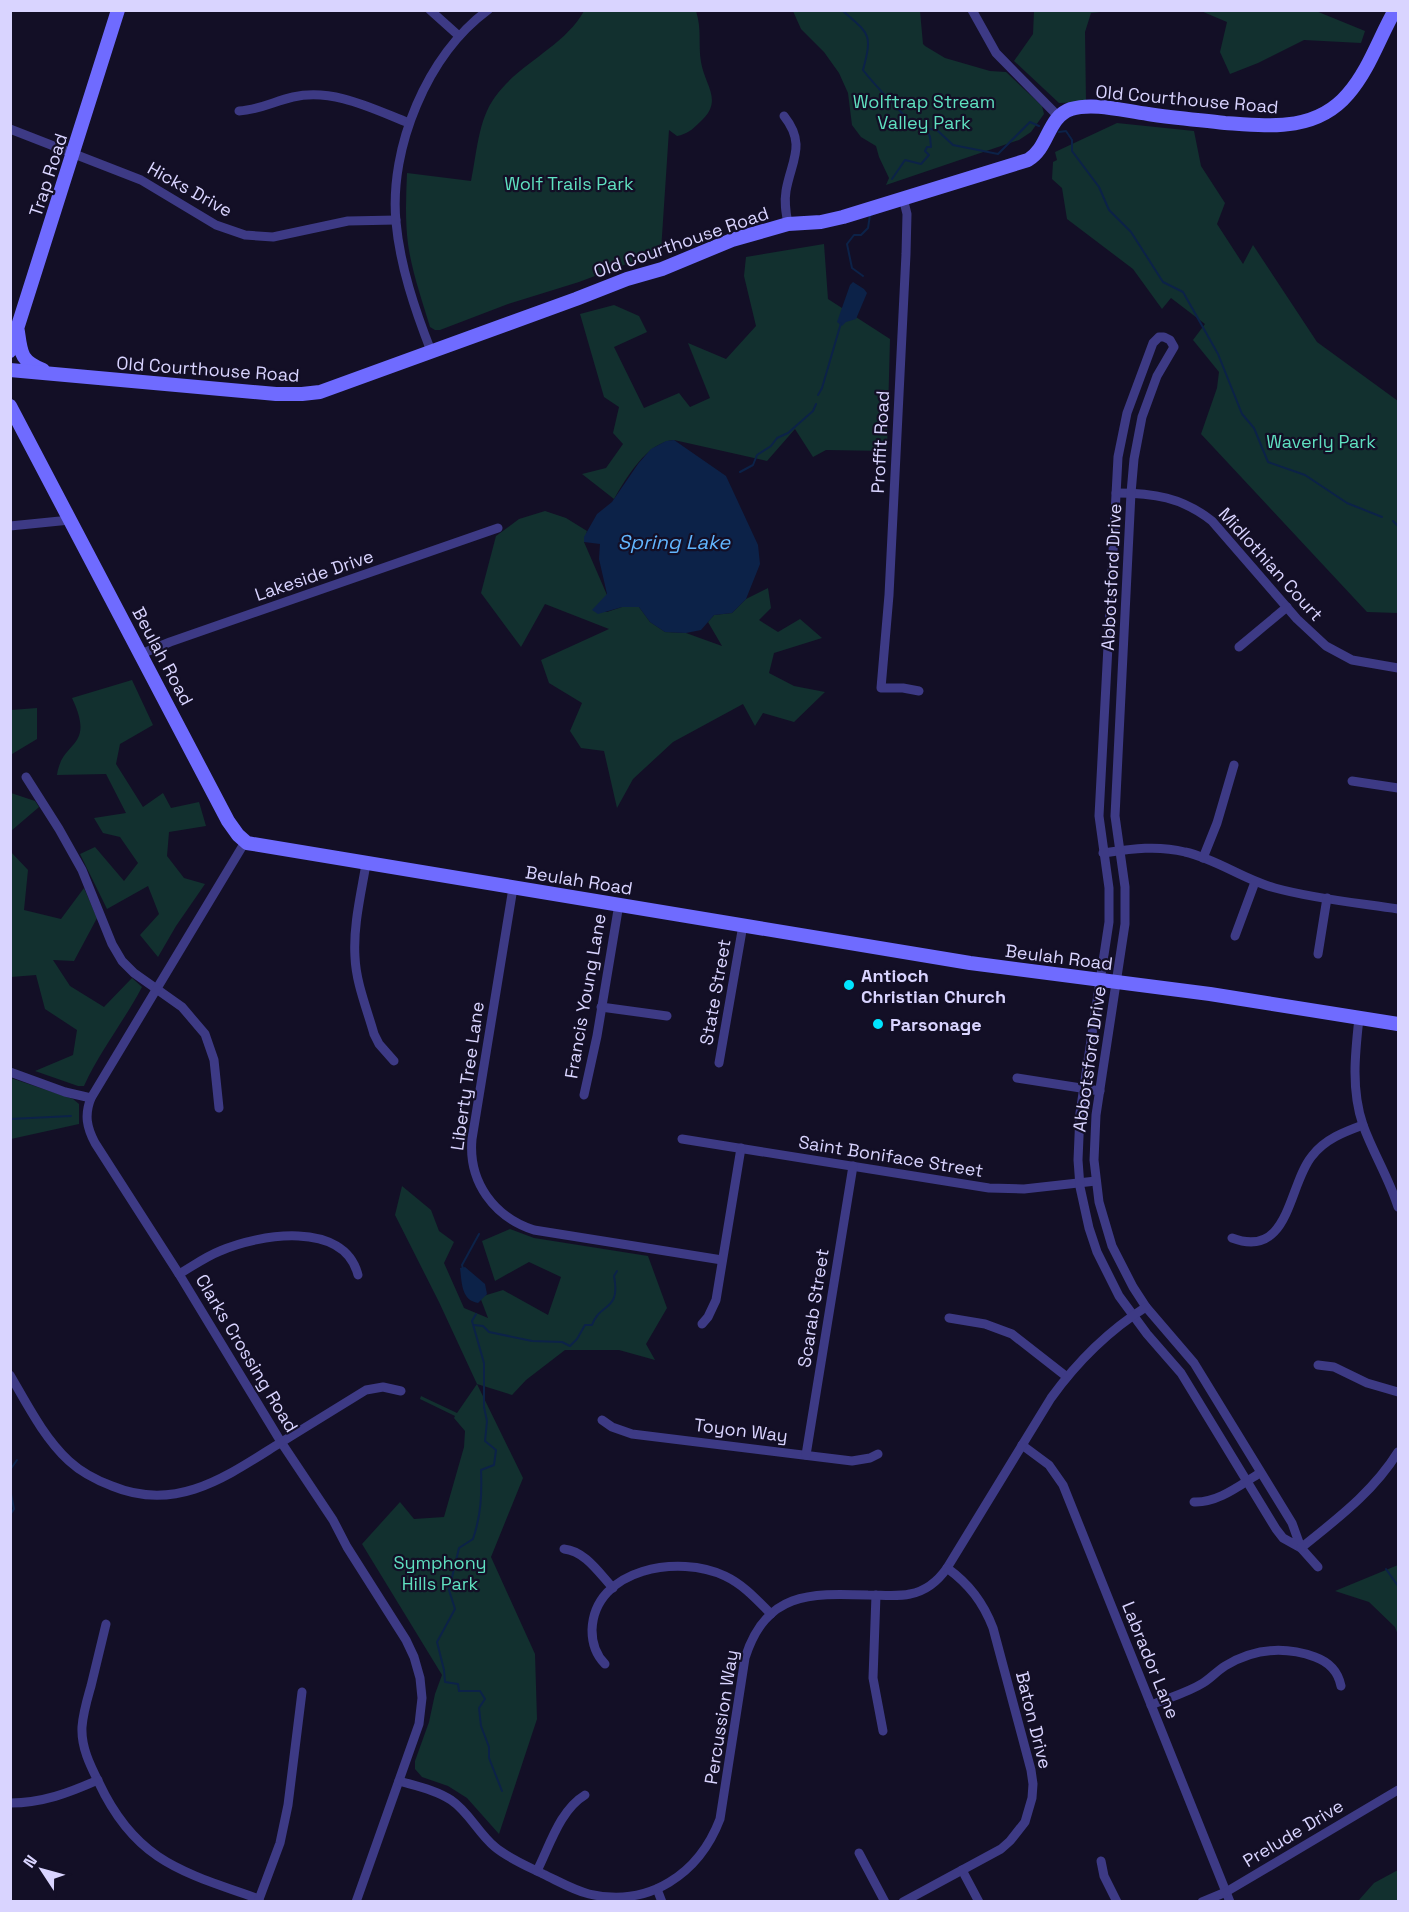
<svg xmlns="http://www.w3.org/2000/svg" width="1409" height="1912" font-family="'Space Grotesk',sans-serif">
	<rect width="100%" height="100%" fill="#130f26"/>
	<!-- green -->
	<g fill="#12302f">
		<path d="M 584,11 L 696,11 C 702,30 698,43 701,62 C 705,86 724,101 700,122 C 692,130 687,134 677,136 L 669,130 L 661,251 L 579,282 L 508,304 L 440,330 L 435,330 L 430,327 C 422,300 412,272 408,244 C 405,220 406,197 407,173 L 471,181 C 477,153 478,120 495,97 C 519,63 564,47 584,11 Z"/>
		<path d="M 793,11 L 920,11 L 923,44 L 925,46 L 945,58 L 990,71 L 1006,72 L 1042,106 L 1044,114 L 1031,132 L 1019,140 L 886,185 L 889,178 L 879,157 L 876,146 L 861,137 L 852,125 L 848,93 L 839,73 L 824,52 L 801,29 Z"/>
		<path d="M 1034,11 L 1110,11 L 1091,13 L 1085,32 L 1086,102 L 1059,103 L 1014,61 L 1033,34 Z"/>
		<path d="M 1201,11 L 1316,11 L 1365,31 L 1361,43 L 1304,40 L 1258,63 L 1230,74 L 1220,52 L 1227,22 Z"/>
		<path d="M 1117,123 L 1194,131 L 1201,166 L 1225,203 L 1217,224 L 1243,264 L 1253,245 L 1317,342 L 1398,401 L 1398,613 L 1367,612 L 1201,434 L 1217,388 L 1219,372 L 1193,340 L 1205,324 L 1171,298 L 1162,309 L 1133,269 L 1067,219 L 1062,188 L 1052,179 L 1053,162 L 1057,160 L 1055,152 Z"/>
		<path d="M 824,244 L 828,299 L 890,339 L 887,451 L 826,450 L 813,457 L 795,429 L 767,461 L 674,440 C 647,442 626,478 614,499 L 582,474 L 606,468 L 623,444 L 613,433 L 619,407 L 604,397 L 580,314 L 614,305 L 639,316 L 647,332 L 614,347 L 644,408 L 679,393 L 690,407 L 710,398 L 688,343 L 726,359 L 756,326 L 744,276 L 746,257 Z"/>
		<path d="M 545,511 L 566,518 L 587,531 L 584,542 L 607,595 L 593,610 L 607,612 L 622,607 L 639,607 L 650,622 L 665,632 L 686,633 L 722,646 L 708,622 L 714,615 L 732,613 L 746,599 L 768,588 L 771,608 L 759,620 L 778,632 L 800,619 L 822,638 L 774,653 L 769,673 L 794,686 L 825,692 L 794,722 L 763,713 L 755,726 L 743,704 L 673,742 L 633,779 L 617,808 L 604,751 L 581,748 L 570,731 L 582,703 L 549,683 L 541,660 L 609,629 L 545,604 L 521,647 L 481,593 L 496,536 L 519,519 Z"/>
		<path d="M 132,680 L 153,725 L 120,744 L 116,764 L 143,807 L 163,793 L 171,808 L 199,802 L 206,826 L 169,832 L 167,856 L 184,878 L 205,884 L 176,926 L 158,957 L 140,935 L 159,914 L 148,886 L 107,909 L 80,854 L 95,847 L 124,881 L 138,863 L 120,837 L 103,833 L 94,818 L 126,813 L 106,774 L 57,775 C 62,739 96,749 72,698 Z"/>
		<path d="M 37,708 L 37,739 L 12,754 L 10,752 L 11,710 Z"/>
		<path d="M 11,793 L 35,801 L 39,807 L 11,831 Z"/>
		<path d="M 10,851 L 28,870 L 24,910 L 61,919 L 84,888 L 97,918 L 74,961 L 53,960 L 70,986 L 104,1007 L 132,978 L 142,987 C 124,1021 100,1051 84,1086 L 78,1086 L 35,1071 L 73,1055 L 77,1030 L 45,1009 L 36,975 L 11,977 Z"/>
		<path d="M 11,1078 L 73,1099 L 79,1104 L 79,1124 L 11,1139 Z"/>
		<path d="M 402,1186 L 431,1210 L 439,1231 L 454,1242 L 444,1263 L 464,1308 L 488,1318 L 480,1297 L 503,1290 L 548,1315 L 561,1277 L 529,1262 L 495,1281 L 482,1241 L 510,1229 L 534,1238 L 648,1256 L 667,1308 L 646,1344 L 655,1360 L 619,1350 L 565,1350 L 526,1380 L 512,1395 L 477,1384 L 523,1478 L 491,1557 L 535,1654 L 537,1719 L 499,1834 L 467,1798 L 448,1786 L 422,1777 L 415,1769 L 415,1761 L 429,1722 L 435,1694 L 442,1675 L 362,1544 L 400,1502 L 414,1519 L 444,1517 L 464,1447 L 465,1431 L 454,1418 L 455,1416 L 420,1399 L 421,1396 L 457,1413 L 477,1384 L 439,1302 L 395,1215 Z"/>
		<path d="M 1398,1565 L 1398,1635 L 1395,1627 L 1369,1602 L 1335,1591 Z"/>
		<path d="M 1398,1870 L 1398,1901 L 1359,1900 L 1374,1883 Z"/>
	</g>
	<!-- water -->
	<g fill="#0c2248">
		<path d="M 853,282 L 864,289 L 867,293 L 856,319 L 846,322 L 842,326 L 837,322 L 850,285 Z"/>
		<path d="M 674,440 L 726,476 L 758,545 L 760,564 L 746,599 L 732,613 L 714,615 L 701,630 L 686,633 L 665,632 L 650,622 L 639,607 L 622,607 L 598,614 L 592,610 L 607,594 L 599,559 L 600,544 L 584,542 L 584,537 L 597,514 L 612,502 L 638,464 L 651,449 L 666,441 Z"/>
		<path d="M 465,1267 L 485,1284 L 487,1294 L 478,1303 C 461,1300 462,1283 460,1268 Z"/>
	</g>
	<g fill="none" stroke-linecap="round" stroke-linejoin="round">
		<!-- stream -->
		<g stroke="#0c2248" stroke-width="2">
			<path d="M 815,10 L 816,10"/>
			<path d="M 842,10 C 869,34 873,33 863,70 C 878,90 898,107 914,127 L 937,130 L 953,145 L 998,154 L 1030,122 L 1039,126"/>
			<path d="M 1059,132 L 1066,131 L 1072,140 L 1072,151 L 1099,187 L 1109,210 L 1131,232 L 1163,282 L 1183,292 L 1218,354 L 1242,414 L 1254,428 L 1268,462 L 1305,475 L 1347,503 L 1382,517"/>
			<path d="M 892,179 L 905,160 L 921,164 L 929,155 L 925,151 L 927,147 L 931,147 L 930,137 L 927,130"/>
			<path d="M 863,276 L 852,268 L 847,244 L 854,235 L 861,235 L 868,228 L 870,215 L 873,214"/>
			<path d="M 818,395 L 822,388 L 841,323"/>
			<path d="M 740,472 L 753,465 L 757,455 L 771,446 L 777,438 L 788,433 L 813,411 L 816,404"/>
			<path d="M 1393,521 L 1398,526"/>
			<path d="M 10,1119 L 71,1116"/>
			<path d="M 463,1269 L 462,1265 L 479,1234"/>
			<path d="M 476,1314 L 472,1321 L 484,1363 L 484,1407 L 487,1421 L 485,1441 L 496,1450 L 494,1465 L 481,1470 C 482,1495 481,1515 473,1539 L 459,1548 L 449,1590 L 455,1609 L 437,1642 L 444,1670 L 445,1682 L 458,1684 L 459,1691 L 480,1691 L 485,1699 L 479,1708 L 481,1726 L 489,1747 L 489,1758 L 502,1791"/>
			<path d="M 474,1325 L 483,1326 L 489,1332 L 532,1341 L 562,1342 L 570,1346 L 577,1339 L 585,1325 L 592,1325 C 600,1302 621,1312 614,1276 L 617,1271"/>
			<path d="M 10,1470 L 17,1460"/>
			<path d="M 10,1489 L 14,1509 L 10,1515"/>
			<path d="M 1386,1569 L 1398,1586"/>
		</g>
		<!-- street -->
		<g stroke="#3d3a85" stroke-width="9">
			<path d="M 430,10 L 459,36"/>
			<path d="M 972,10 L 996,53 L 1059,117"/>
			<path d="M 239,111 C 259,110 275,101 293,97 C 334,88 373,109 409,123"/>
			<path d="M 784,116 C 807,145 791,161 786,191 C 784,203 786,213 788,224"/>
			<path d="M 10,129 L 141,180 L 216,225 L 245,235 L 273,237 L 348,221 L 396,220"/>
			<path d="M 903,198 L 907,214 L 906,254 L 889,595 L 881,688 L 903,688 L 919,691"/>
			<path d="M 431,351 C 415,310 400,266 396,222 C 389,148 427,55 488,10"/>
			<path d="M 1116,493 C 1153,493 1182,497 1212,521 L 1297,619 L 1326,646 L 1352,660 L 1398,668"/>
			<path d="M 10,526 L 70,520"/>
			<path d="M 1239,647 L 1287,607"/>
			<path d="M 141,654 L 170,642 L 498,528"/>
			<path d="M 26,777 L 59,829 L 82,870 L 112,944 L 122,961 L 134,973 L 182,1007 L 205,1034 L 214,1060 L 219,1108"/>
			<path d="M 1352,781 L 1398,788"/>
			<path d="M 245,842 L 91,1098 C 84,1115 87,1128 95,1143 L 179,1274 L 281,1442 L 333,1520 L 347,1547 L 406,1640 L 414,1657 L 420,1678 L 422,1698 L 419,1724 L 356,1902"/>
			<path d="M 1103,853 C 1131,849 1157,845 1185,852 C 1217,859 1244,880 1275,888 C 1315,899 1358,903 1398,909"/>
			<path d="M 1203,858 L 1217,823 L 1234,765"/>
			<path d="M 366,864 C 361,894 353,926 355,957 C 356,983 367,1009 374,1034 L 379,1044 L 394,1061"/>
			<path d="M 513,888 L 472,1139 C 468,1182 494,1217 534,1230 L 722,1260"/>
			<path d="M 1235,936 L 1255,882"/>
			<path d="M 1318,954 L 1327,898"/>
			<path d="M 601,1007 L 667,1016"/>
			<path d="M 1359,1018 C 1355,1054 1351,1090 1363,1125 C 1373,1153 1389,1178 1398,1207"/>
			<path d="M 719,1063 L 743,925"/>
			<path d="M 10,1072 L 65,1092 L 91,1098"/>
			<path d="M 1017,1078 L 1100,1091"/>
			<path d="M 584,1095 L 597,1036 L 619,904"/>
			<path d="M 682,1139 L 989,1188 L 1024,1189 L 1096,1181"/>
			<path d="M 1232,1238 C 1290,1260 1288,1185 1312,1156 C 1325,1139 1344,1132 1363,1125"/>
			<path d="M 179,1274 C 193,1266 205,1257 220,1251 C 259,1234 344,1220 358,1275"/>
			<path d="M 949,1318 L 985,1324 L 1012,1334 L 1067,1377"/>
			<path d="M 702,1324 L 708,1317 L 716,1300 L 741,1148"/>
			<path d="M 1318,1365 L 1334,1367 L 1367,1383 L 1398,1392"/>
			<path d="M 10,1375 C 27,1404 44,1438 69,1461 C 82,1473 96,1480 112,1486 C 177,1513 227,1476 280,1443 C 309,1425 337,1408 366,1390 L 383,1387 L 401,1391"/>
			<path d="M 602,1420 L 612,1427 L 632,1434 L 852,1461 L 870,1458 L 878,1454"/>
			<path d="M 1022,1445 L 1049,1465 L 1063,1485 L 1230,1902"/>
			<path d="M 806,1455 L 853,1166"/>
			<path d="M 1194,1502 C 1218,1503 1240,1485 1260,1473"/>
			<path d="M 1301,1548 L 1283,1538 L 1276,1529 L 1181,1373 L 1147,1334 L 1119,1296 L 1097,1252 L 1089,1228 L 1080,1187 L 1078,1160 L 1080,1113 L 1109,922 L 1109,888 L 1099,816 L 1118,457 L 1127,413 L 1153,343 L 1159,337 L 1164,337 L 1170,340 L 1174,347 L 1157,376 L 1142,417 L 1134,459 L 1131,493 L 1115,816 L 1125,887 L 1125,924 L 1096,1115 L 1094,1160 L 1099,1202 L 1112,1246 L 1133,1287 L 1146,1307 L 1194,1363 L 1292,1523 L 1301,1548 L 1318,1567"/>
			<path d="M 1301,1548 C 1338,1518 1373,1492 1398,1452"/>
			<path d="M 564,1549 C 585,1551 599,1573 613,1588"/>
			<path d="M 876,1595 L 873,1678 L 883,1731"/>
			<path d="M 106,1624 C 101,1645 96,1666 91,1686 C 87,1700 83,1713 82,1727 C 81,1747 90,1765 99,1783 C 136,1862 183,1872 259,1899"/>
			<path d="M 605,1664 C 595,1654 592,1643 592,1630 C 594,1568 680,1554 725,1576 C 744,1585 757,1600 771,1614"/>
			<path d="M 1151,1705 C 1168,1698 1187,1693 1203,1683 C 1211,1678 1217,1671 1225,1666 C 1253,1649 1284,1646 1315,1657 C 1329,1662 1338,1671 1341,1686"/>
			<path d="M 399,1781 C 416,1786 436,1790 451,1800 C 469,1812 478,1833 495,1847 C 508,1858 527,1866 543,1874 C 558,1881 573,1890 589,1894 C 649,1908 699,1874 720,1819 L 745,1658 C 766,1592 809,1593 868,1595 C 882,1595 897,1597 910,1594 C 926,1591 938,1581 947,1568 L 1051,1398 C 1077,1362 1108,1331 1146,1307"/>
			<path d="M 10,1803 C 42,1803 69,1793 98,1780"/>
			<path d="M 859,1853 L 885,1902"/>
			<path d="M 1101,1861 L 1104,1876 L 1117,1902"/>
			<path d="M 962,1870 L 979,1902"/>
			<path d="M 537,1871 C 550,1845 560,1810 585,1795"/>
			<path d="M 657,1889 L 662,1902"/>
			<path d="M 258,1902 L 280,1843 L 288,1805 L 302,1692"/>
			<path d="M 903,1902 L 1001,1849 L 1010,1841 L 1025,1822 L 1032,1798 L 1033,1784 L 1031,1770 L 993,1628 C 983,1602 969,1584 947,1568"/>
			<path d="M 1202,1902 L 1226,1892 L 1398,1790"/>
		</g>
		<!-- secondary -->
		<g stroke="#6f6bff" stroke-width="14">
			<path d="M 18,332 C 21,354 21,361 43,370"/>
			<path d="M 10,351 L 118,10"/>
			<path d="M 10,370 L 276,394 L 302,394 L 320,392 L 576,299 L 627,279 L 662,269 L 732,240 L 788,224 L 821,222 L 843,217 L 1028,160 C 1049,148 1047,117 1071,109 C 1094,102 1124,111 1148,114 C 1174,118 1199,120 1225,123 C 1269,126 1316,132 1348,94 C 1369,70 1379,38 1395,10"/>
			<path d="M 10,406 L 228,821 L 238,835 L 247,843 L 970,963 L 1210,994 L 1398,1024"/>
		</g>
	</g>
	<!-- markers -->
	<g fill="#00e5ff" stroke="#130f26" stroke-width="2">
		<circle cx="849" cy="985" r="6"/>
		<circle cx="878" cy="1024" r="6"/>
	</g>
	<g text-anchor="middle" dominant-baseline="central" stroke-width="4.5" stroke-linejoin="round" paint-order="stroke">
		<!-- street labels -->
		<g font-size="18" fill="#d9d4ff" stroke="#130f26">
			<text transform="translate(1187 99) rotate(5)">Old Courthouse Road</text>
			<text transform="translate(48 175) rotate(-72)">Trap Road</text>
			<text transform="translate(190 189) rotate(29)">Hicks Drive</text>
			<text transform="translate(681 242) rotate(-19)">Old Courthouse Road</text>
			<text transform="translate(208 369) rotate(4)">Old Courthouse Road</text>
			<text transform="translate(880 442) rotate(-87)">Proffit Road</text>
			<text transform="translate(1271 564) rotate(48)">Midlothian Court</text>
			<text transform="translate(314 575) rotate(-19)">Lakeside Drive</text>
			<text transform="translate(1111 577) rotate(-87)">Abbotsford Drive</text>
			<text transform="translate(163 656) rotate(62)">Beulah Road</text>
			<text transform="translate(579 880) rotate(9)">Beulah Road</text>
			<text transform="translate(1059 957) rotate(7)">Beulah Road</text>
			<text transform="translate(715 992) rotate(-80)">State Street</text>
			<text transform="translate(585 996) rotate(-80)">Francis Young Lane</text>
			<text transform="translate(1089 1059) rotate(-82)">Abbotsford Drive</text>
			<text transform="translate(467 1076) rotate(-82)">Liberty Tree Lane</text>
			<text transform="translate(891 1156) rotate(9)">Saint Boniface Street</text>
			<text transform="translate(813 1308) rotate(-81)">Scarab Street</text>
			<text transform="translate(247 1353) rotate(59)">Clarks Crossing Road</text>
			<text transform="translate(741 1430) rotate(7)">Toyon Way</text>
			<text transform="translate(1151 1660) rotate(68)">Labrador Lane</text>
			<text transform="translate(721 1717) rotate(-81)">Percussion Way</text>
			<text transform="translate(1034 1720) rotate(76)">Baton Drive</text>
			<text transform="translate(1293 1833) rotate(-31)">Prelude Drive</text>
		</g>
		<!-- park labels -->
		<g font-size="18" fill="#5fe0c0" stroke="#130f26">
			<text x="924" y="101">Wolftrap Stream<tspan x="924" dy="21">Valley Park</tspan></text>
			<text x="569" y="183">Wolf Trails Park</text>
			<text x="1321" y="441">Waverly Park</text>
			<text x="440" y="1562">Symphony<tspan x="440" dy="21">Hills Park</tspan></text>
		</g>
		<!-- poi labels -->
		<g font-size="18" font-weight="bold" fill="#d9d4ff" stroke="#130f26" text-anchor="start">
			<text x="861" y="975">Antioch<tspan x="861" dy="21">Christian Church</tspan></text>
			<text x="890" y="1024">Parsonage</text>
		</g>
		<!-- water labels -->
		<g font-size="20" font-style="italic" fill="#62b6ff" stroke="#130f26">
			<text x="674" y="542">Spring Lake</text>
		</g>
	</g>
	<!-- border -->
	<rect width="1409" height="1912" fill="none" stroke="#d9d4ff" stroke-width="24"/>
	<!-- north arrow -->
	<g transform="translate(42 1870) rotate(306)" stroke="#130f26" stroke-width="4.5" paint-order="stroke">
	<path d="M0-4.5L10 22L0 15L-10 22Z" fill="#d9d4ff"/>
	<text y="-9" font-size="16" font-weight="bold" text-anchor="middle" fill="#d9d4ff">N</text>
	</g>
</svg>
